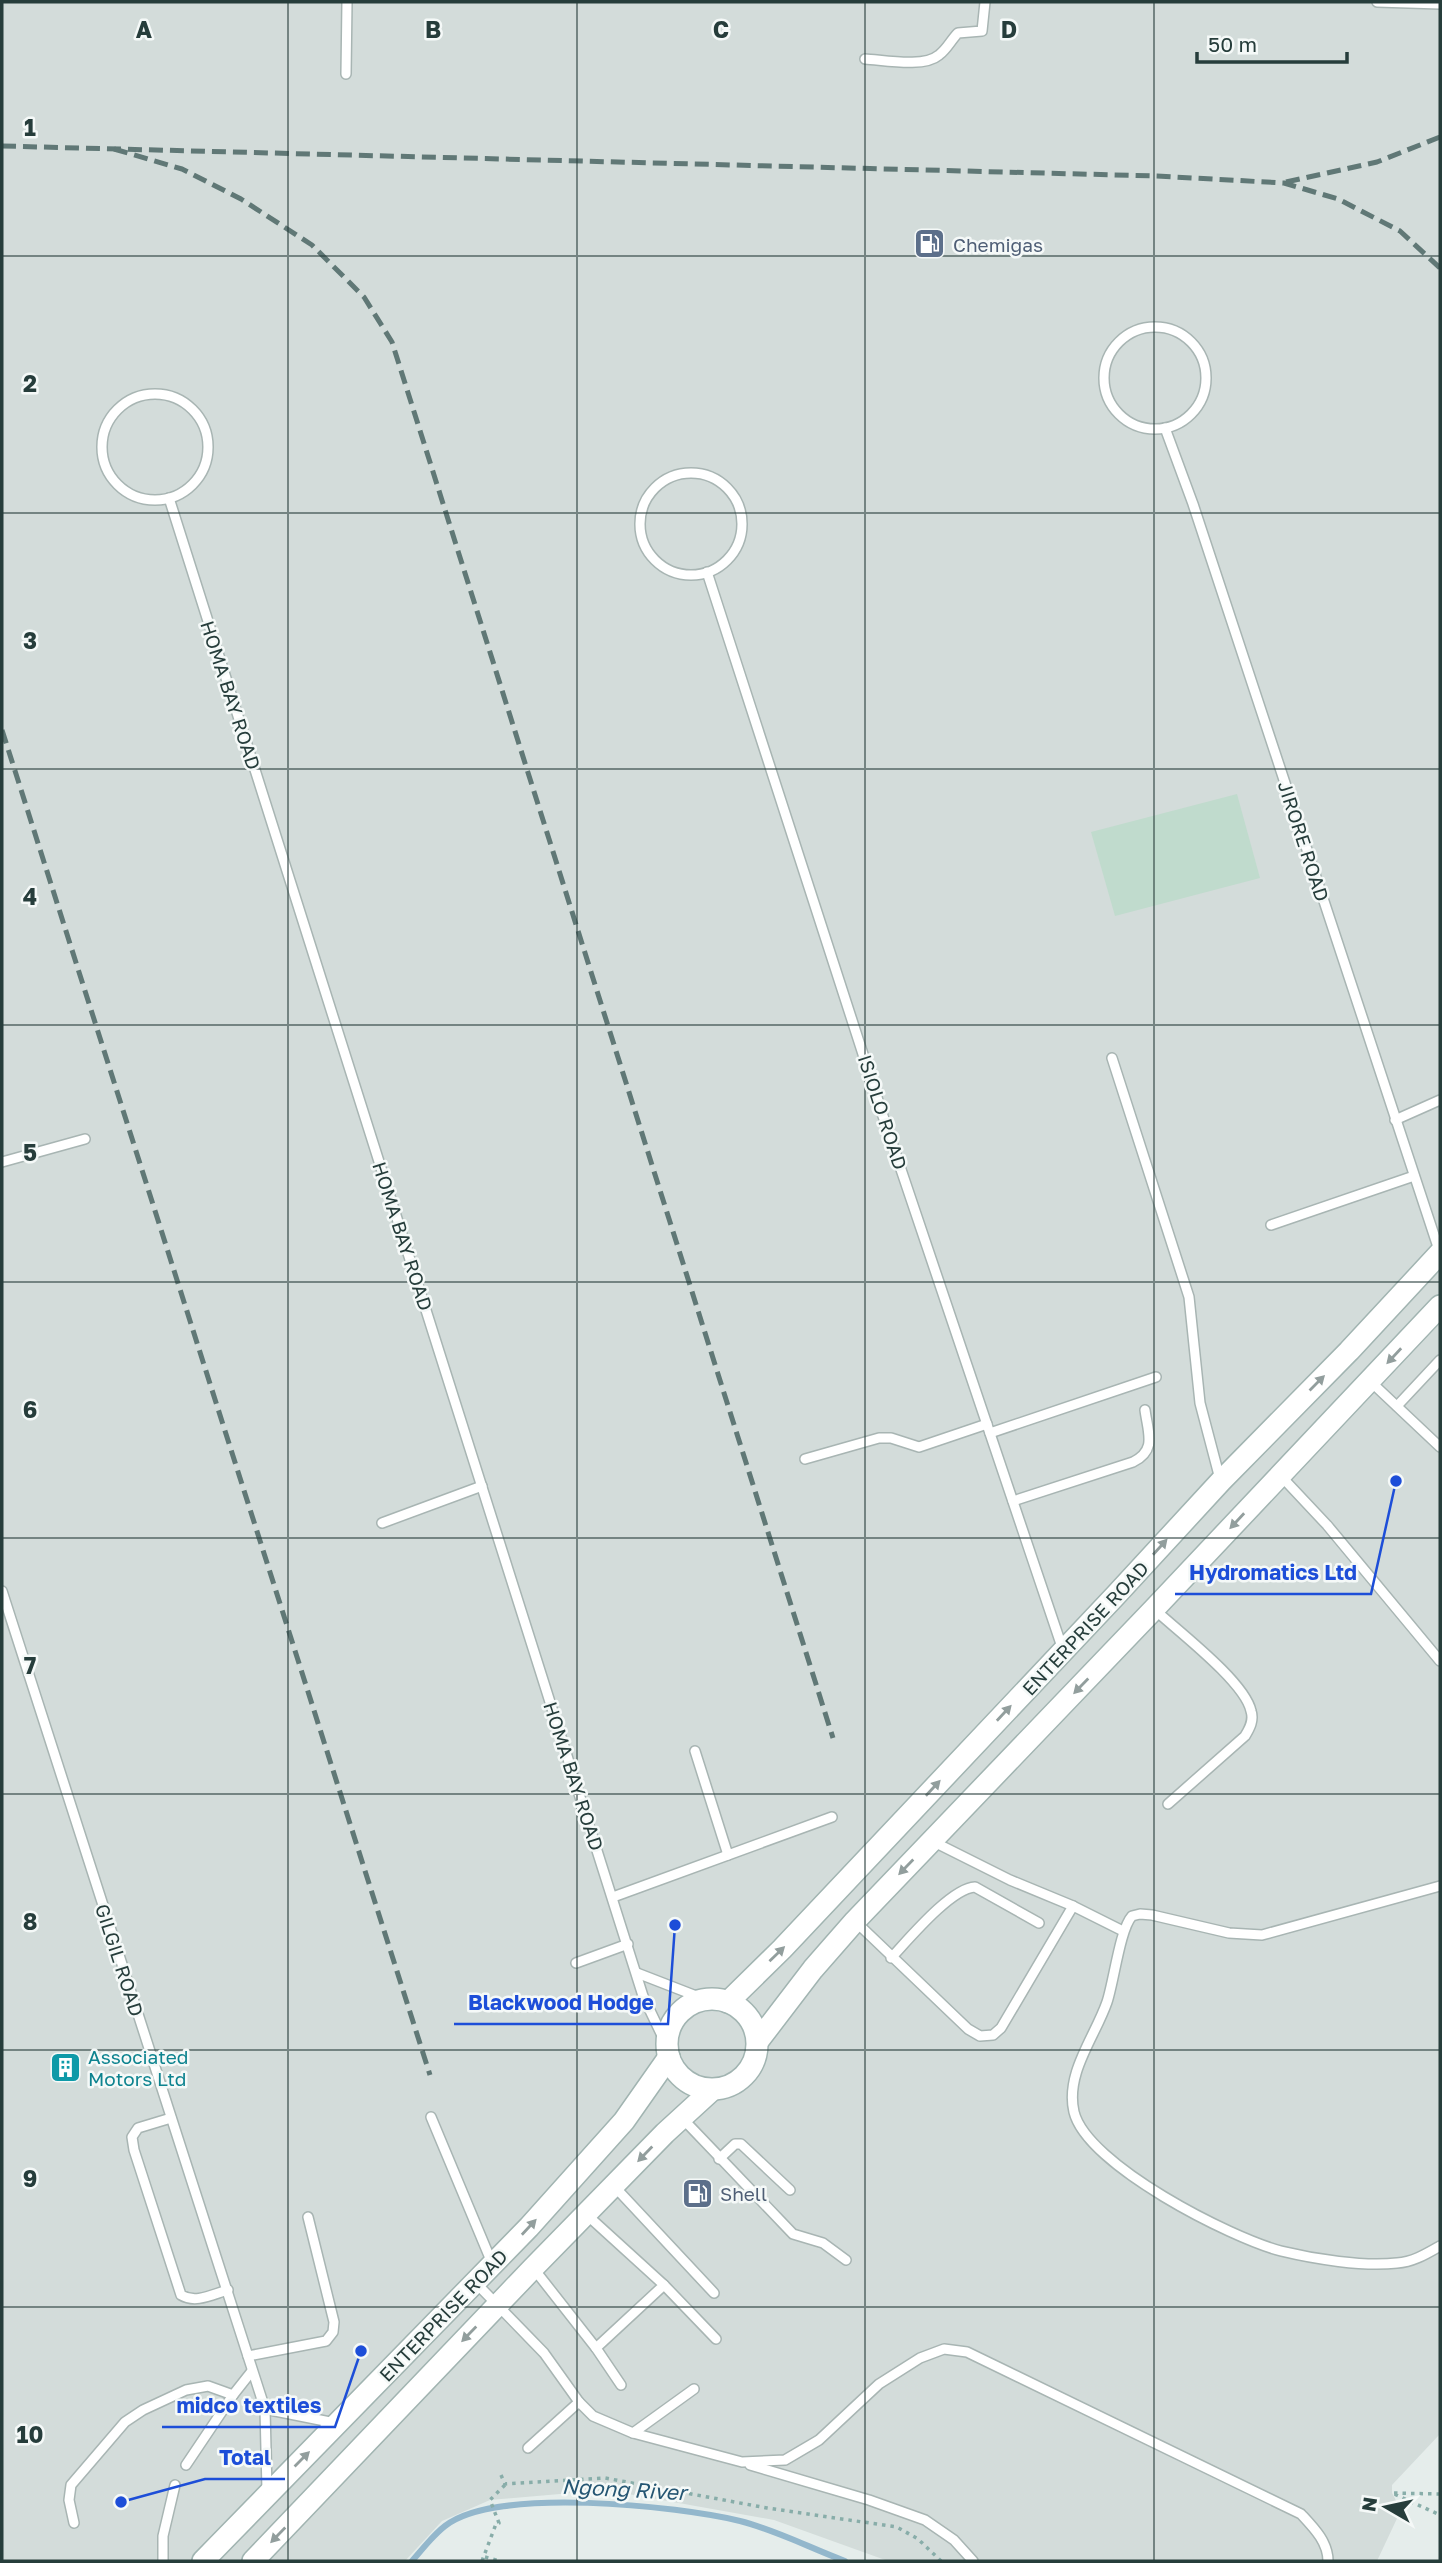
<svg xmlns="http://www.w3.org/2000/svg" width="1442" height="2563" font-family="'Golos Text',sans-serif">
	<rect width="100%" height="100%" fill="#e5edeb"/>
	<!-- built -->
	<path fill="#d3dcda" d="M 2,2 L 1440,2 L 1440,2434 L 1392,2485 L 1392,2493 L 1401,2510 L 1377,2561 L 888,2561 L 774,2520 L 606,2490 L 490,2500 L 442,2521 L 405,2561 L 2,2561 Z"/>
	<!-- green -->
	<path fill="#c0dbcd" d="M 1237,794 L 1260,878 L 1115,916 L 1091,832 Z"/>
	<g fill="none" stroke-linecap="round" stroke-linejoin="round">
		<!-- stream -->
		<path stroke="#93b7cc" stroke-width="6" d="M 412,2561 C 422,2550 432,2536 445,2526 C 495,2486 678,2506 740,2521 C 776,2530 810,2548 845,2561"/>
		<defs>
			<g id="service">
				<path d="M 1377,2 L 1440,4"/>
				<path d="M 865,59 C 884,60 924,68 939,55 C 947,49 951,40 958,33 L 982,31 L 985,2"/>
				<path d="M 346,74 L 347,2"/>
				<circle cx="1155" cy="378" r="51"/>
				<circle cx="155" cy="447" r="53"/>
				<path d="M 1165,428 L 1193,504 L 1440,1253"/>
				<circle cx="691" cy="524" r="51"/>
				<path d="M 169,498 L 643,1996 L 667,2046"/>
				<path d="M 707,572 L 883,1116 L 1063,1650"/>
				<path d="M 1112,1058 L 1189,1297 L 1200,1403 L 1220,1479"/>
				<path d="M 1395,1120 L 1440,1100"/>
				<path d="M 2,1162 L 85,1139"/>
				<path d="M 1271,1225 L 1414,1176"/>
				<path d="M 1370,1381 L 1440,1447"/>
				<path d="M 1397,1406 L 1440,1360"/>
				<path d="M 990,1433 L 1156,1377"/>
				<path d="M 805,1459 L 879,1438 L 891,1438 L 919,1447 L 987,1424"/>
				<path d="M 1280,1475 L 1327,1525 L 1440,1661"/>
				<path d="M 1013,1501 L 1133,1462 C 1157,1450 1148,1433 1145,1410"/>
				<path d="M 382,1523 L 482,1486"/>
				<path d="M 2,1591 L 265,2409 L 267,2490"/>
				<path d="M 1154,1609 C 1178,1631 1245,1682 1251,1711 C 1254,1720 1250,1728 1245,1736 L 1168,1804"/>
				<path d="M 695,1751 L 728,1855"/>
				<path d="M 932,1841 L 1010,1880 L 1073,1906 L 1123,1931"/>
				<path d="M 1440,1886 L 1262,1935 L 1229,1933 L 1152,1915 L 1140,1914 L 1132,1916 C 1120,1929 1114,1981 1107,2002 C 1095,2037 1065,2073 1074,2112 C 1087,2165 1231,2238 1281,2251 C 1314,2259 1363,2267 1397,2263 C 1413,2262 1426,2254 1440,2246"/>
				<path d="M 613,1897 L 832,1817"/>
				<path d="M 856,1922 L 968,2029 L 980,2036 L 993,2035 L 1001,2028 L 1073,1906"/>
				<path d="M 891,1958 C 908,1940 951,1888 975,1887 L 1039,1923"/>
				<path d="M 576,1963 L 628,1944"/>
				<path d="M 637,1973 L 704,1999"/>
				<path d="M 431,2117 L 492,2263"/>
				<path d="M 171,2118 L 138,2128 L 132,2137 L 134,2150 L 181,2295 C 196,2304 213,2294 228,2290"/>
				<path d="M 683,2119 L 793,2234 L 823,2243 L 846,2260"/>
				<path d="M 719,2159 L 735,2144 L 741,2144 L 790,2190"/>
				<path d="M 614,2186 L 714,2293"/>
				<path d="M 534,2269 L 596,2348 L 664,2285 L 587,2215"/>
				<path d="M 476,2283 L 544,2353 L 579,2402 L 593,2416 L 633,2433 L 742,2462 L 785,2460 L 819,2440 L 879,2384 L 920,2358 L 944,2349 L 967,2352 L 1301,2514 C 1314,2528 1328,2542 1328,2561"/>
				<path d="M 664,2285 L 716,2339"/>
				<path d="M 596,2348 L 621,2385"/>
				<path d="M 248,2356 L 326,2341 L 333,2332 L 334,2322 L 308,2217"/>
				<path d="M 265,2409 L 335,2423"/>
				<path d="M 633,2433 L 694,2389"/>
				<path d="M 528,2448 L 579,2402"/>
				<path d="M 186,2465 L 233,2395 L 252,2371"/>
				<path d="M 750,2465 L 869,2500 L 925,2520 L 954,2540 L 973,2561"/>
				<path d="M 74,2523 L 69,2500 L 71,2485 L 125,2422 L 143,2410 L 186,2390 L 208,2386 L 233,2395"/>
				<path d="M 163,2561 L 163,2536 L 175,2485"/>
			</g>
			<g id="secondary">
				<circle cx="712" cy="2044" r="45"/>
				<path d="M 728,2002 L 782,1949 L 1116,1595 L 1221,1481 L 1349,1351 L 1440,1253"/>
				<path d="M 758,2041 L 813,1969 L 855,1921 L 1154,1609 L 1440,1306"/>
				<path d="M 203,2561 L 529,2227 L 624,2121 L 669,2057"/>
				<path d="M 253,2561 L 533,2268 L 665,2133 L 712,2090"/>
			</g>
		</defs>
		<!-- service casing -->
		<use href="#service" stroke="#a8b5b3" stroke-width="12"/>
		<!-- secondary casing -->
		<use href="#secondary" stroke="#a1b4b1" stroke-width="24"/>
		<!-- path -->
		<g stroke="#88ada9" stroke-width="3.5" stroke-dasharray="3.5 5" stroke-linecap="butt">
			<path d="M 501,2475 L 505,2484 L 605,2478 L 767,2508 L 897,2527 L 918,2539 L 941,2561"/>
			<path d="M 1440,2494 L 1392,2493 L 1440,2515"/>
			<path d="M 485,2557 L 500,2561"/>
			<path d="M 482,2561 L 496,2524 L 499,2523 L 490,2500 L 505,2485"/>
		</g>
		<!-- service -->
		<use href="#service" stroke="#fff" stroke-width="9"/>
		<!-- secondary -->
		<use href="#secondary" stroke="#fff" stroke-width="21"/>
		<!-- rail -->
		<g stroke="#607876" stroke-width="5" stroke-dasharray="14 7" stroke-linecap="butt">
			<path d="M 2,146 L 1157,176 L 1284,183 L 1338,199 L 1400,231 L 1440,268"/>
			<path d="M 114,149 L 182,169 L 241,199 L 312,245 L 364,297 L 392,342 L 833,1738"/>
			<path d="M 1286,182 L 1377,162 L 1440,137"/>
			<path d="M 2,730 L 430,2075"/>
		</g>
	</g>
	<!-- one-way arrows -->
	<defs><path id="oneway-solid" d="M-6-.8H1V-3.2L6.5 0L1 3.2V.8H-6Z" transform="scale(1.75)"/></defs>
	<g fill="#929e9d">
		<use href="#oneway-solid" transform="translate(1394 1356) rotate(133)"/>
		<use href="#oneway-solid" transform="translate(1317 1383) rotate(-45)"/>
		<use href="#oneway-solid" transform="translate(1237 1521) rotate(133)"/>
		<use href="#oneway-solid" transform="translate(1160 1547) rotate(-48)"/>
		<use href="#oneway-solid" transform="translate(1081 1686) rotate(134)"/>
		<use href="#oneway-solid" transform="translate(1004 1713) rotate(-47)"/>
		<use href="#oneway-solid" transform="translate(933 1788) rotate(-47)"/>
		<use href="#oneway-solid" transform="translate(906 1867) rotate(134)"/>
		<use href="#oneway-solid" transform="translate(777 1954) rotate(-44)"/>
		<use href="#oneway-solid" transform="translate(645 2154) rotate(134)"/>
		<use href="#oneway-solid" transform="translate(529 2227) rotate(-47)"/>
		<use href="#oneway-solid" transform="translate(469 2334) rotate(134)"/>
		<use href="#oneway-solid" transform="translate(302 2459) rotate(-45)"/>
		<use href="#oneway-solid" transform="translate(278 2535) rotate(134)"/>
	</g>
	<!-- grid -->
	<path fill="none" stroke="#263d3b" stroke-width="2" stroke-opacity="0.55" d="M 288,2 L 288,2561M 577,2 L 577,2561M 865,2 L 865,2561M 1154,2 L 1154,2561M 2,256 L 1440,256M 2,513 L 1440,513M 2,769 L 1440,769M 2,1025 L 1440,1025M 2,1282 L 1440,1282M 2,1538 L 1440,1538M 2,1794 L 1440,1794M 2,2050 L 1440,2050M 2,2307 L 1440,2307"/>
	<!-- icons -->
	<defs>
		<symbol id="fuel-square" viewBox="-11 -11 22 22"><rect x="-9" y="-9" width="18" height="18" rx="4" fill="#5c6f8a" stroke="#f5f9f8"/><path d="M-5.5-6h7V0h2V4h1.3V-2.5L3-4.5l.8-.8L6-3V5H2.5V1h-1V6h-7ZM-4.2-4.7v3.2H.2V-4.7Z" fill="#fff"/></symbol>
		<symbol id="building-square" viewBox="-11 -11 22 22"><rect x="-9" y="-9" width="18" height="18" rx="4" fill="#0f9aa8" stroke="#f5f9f8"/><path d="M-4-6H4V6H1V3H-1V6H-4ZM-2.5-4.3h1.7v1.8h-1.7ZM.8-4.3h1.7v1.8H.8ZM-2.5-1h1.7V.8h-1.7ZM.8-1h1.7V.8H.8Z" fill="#fff"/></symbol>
	</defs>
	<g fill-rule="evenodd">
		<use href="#fuel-square" x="912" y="226" width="35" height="35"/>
		<use href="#building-square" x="48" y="2050" width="35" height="35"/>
		<use href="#fuel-square" x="680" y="2176" width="35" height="35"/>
	</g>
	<g text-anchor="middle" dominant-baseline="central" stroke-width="5" stroke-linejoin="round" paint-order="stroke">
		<!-- service labels -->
		<g font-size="19" fill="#4e5e75" stroke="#f5f9f8" text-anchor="start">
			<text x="953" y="244">Chemigas</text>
			<text x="720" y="2193">Shell</text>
		</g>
		<!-- street labels -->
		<g font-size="19" fill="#263d3b" stroke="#f5f9f8">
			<text transform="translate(231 695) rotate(72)">HOMA BAY ROAD</text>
			<text transform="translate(1304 841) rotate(72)">JIRORE ROAD</text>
			<text transform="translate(883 1112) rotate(72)">ISIOLO ROAD</text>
			<text transform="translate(403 1236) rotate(72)">HOMA BAY ROAD</text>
			<text transform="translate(1085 1628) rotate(-47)">ENTERPRISE ROAD</text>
			<text transform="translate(574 1776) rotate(72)">HOMA BAY ROAD</text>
			<text transform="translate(120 1960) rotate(72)">GILGIL ROAD</text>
			<text transform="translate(443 2315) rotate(-46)">ENTERPRISE ROAD</text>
		</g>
		<!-- culture labels -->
		<g font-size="19" fill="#0d838f" stroke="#f5f9f8" text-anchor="start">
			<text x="88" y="2056">Associated<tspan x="88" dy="22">Motors Ltd</tspan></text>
		</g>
		<!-- water labels -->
		<g font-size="21" font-style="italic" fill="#255673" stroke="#f5f9f8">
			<text transform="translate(624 2489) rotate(3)">Ngong River</text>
		</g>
	</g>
	<g font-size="23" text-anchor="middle" font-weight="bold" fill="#263d3b" stroke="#f5f9f8" stroke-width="5" stroke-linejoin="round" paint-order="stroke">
		<text x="144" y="38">A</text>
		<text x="433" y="38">B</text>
		<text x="721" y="38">C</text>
		<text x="1009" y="38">D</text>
		<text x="30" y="136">1</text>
		<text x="30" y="392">2</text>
		<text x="30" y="649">3</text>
		<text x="30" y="905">4</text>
		<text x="30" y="1161">5</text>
		<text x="30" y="1418">6</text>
		<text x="30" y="1674">7</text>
		<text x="30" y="1930">8</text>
		<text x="30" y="2187">9</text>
		<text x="30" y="2443">10</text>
	</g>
	<!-- callouts -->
	<path fill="none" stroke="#1d4ed8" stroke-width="2.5" d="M1396 1481L1371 1594H1175M675 1925L668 2024H454M361 2351L335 2427H162M121 2502L205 2479H285"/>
	<g fill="#1d4ed8" stroke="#f5f9f8" stroke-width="2.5">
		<circle cx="1396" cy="1481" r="7"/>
		<circle cx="675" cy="1925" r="7"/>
		<circle cx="361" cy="2351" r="7"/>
		<circle cx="121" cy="2502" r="7"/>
	</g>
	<g font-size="21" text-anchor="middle" font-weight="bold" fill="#1d4ed8" stroke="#f5f9f8" stroke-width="5" stroke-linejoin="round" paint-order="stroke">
		<text x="1273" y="1580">Hydromatics Ltd</text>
		<text x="561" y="2010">Blackwood Hodge</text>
		<text x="249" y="2413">midco textiles</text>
		<text x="245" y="2465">Total</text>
	</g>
	<!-- border -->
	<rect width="1442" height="2563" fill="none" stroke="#263d3b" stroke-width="7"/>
	<!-- north arrow -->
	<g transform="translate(1386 2507) rotate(279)" stroke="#f5f9f8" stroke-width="5" paint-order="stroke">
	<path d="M0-5L12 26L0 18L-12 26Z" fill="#263d3b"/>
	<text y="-10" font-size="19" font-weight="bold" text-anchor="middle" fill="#263d3b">N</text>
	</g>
	<!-- scale -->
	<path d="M1197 52v10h150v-10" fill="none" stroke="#263d3b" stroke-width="3.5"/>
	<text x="1208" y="52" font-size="21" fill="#263d3b" stroke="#f5f9f8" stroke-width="5" paint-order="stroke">50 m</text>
</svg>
